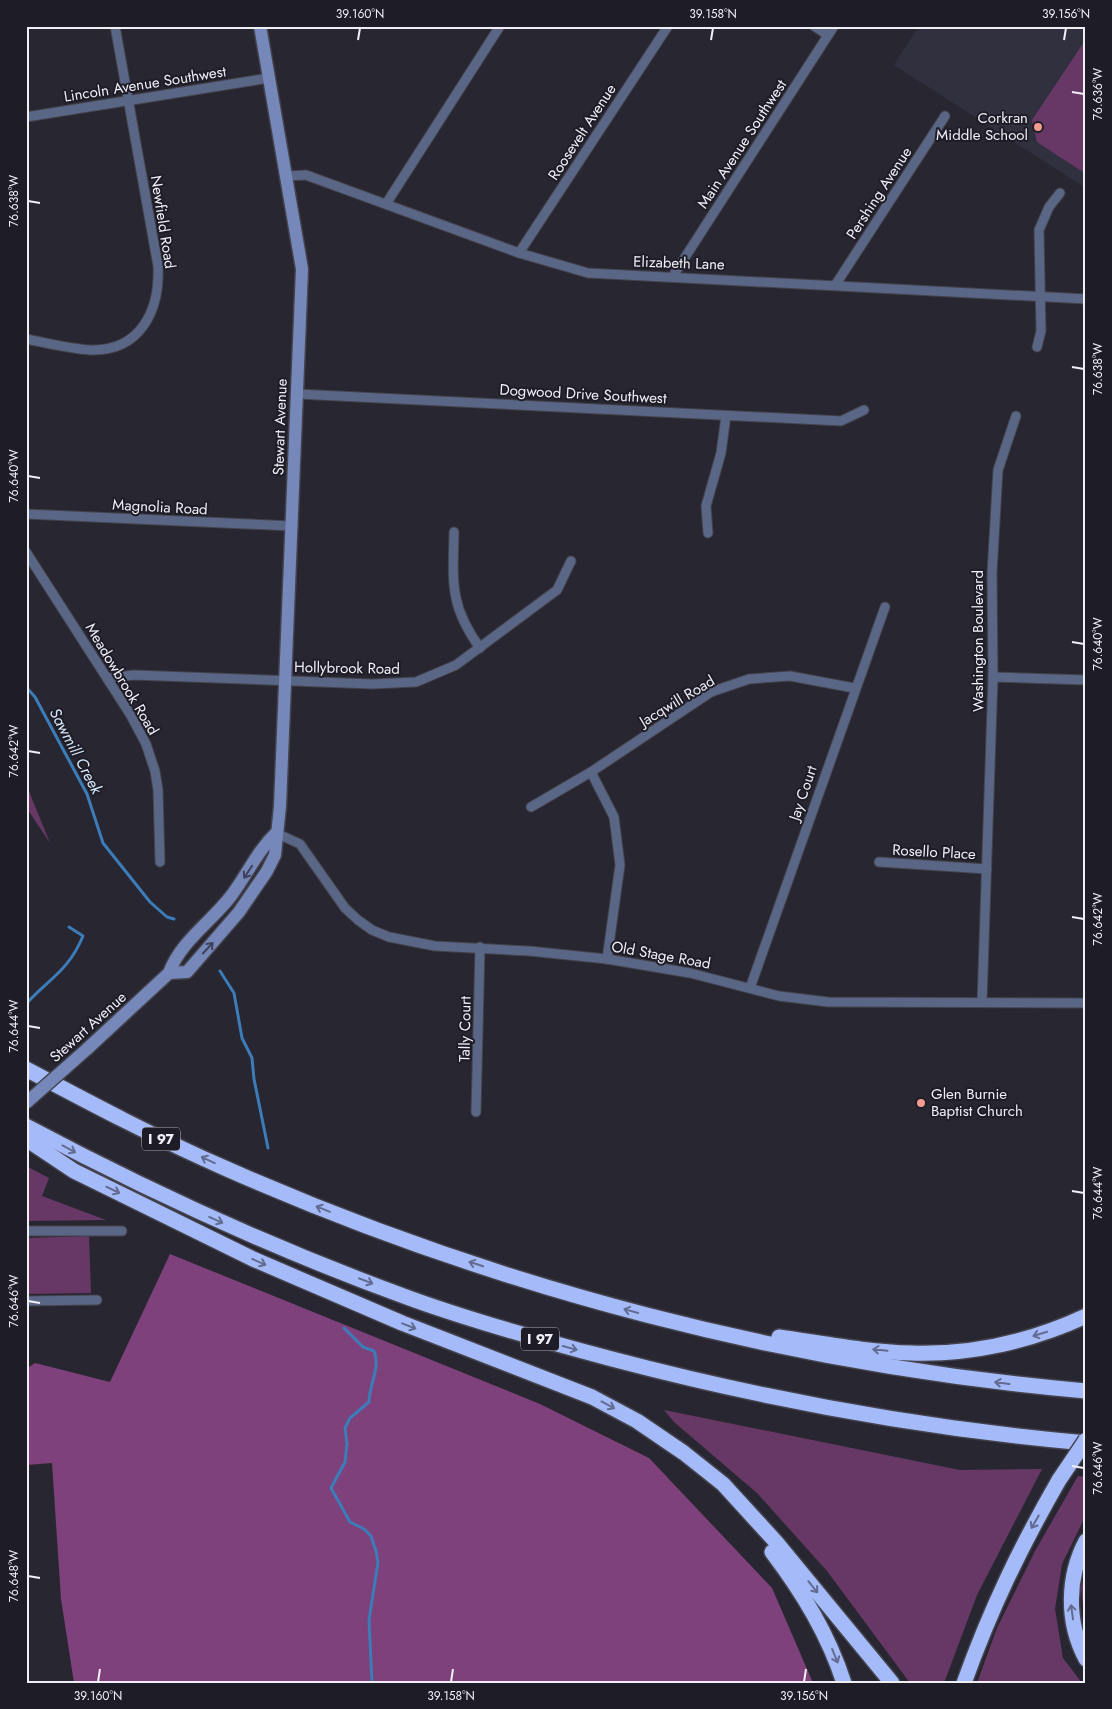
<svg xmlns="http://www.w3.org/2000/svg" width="1112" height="1709" font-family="Jost,sans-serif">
	<rect width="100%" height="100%" fill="#282731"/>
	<!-- built -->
	<path fill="#31303f" d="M 919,26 L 1086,26 L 1086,188 L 894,65 Z"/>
	<!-- green -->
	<g fill="#673866">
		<path d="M 1086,39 L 1086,174 L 1037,142 L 1032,120 Z"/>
		<path d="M 26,784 L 50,843 L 26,807 Z"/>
		<path d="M 26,1166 L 49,1178 L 42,1196 L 106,1220 L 26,1221 Z"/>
		<path d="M 89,1236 L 91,1293 L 26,1294 L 26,1238 Z"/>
		<path d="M 664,1410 L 960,1470 L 1042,1469 L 977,1595 L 944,1683 L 910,1683 L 827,1571 L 757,1493 L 674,1422 Z"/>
		<path d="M 1078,1476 L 1086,1477 L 1086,1515 L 1062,1564 L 1055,1609 L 1063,1658 L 1082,1683 L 977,1683 L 997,1628 L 1035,1551 Z"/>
		<path d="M 1086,1570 L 1086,1637 L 1081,1587 Z"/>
	</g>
	<!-- forest -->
	<path fill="#7e417b" d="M 170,1254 L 540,1404 L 649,1458 L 772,1588 L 813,1683 L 74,1683 L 61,1599 L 52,1463 L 26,1465 L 26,1369 L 35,1363 L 110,1382 Z"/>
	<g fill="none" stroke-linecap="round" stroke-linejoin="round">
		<!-- stream -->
		<g stroke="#3b7cb9" stroke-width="3">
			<path d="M 26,687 L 35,697 L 87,794 L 103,843 L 150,902 L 167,917 L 174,919"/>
			<path d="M 220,971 L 234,993 L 242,1038 L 252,1058 L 254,1079 L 268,1148"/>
			<path d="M 26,1004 C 50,978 69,970 83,936 L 69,927"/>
			<path d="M 344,1328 L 363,1347 L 374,1351 C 381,1368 369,1384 369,1402 L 350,1418 L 345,1428 L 347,1444 L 345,1462 L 331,1488 L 350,1522 L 364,1529 L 371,1536 L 376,1551 L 378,1562 L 369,1620 L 372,1683"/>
		</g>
		<defs>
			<g id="street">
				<path d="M 814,26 L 828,35"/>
				<path d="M 26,117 L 269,78"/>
				<path d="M 287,176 L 306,175 L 519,253 L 588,273 L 1086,299"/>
				<path d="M 386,204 L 500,26"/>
				<path d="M 519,253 L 668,26"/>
				<path d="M 673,276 L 834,26"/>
				<path d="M 836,284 L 945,116"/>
				<path d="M 26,339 C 47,343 69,349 91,350 C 141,351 160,310 158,266 L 115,26"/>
				<path d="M 1037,347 L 1041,331 L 1039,230 L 1049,207 L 1060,193"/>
				<path d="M 298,394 L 841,421 L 864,410"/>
				<path d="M 26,514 L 292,526"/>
				<path d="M 454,532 C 453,582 449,605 480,648"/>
				<path d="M 708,533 L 706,506 L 721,453 L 726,416"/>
				<path d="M 26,552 L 130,714 L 146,744 L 155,771 L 158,790 L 160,862"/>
				<path d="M 993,677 L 1086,680"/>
				<path d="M 107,678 L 134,675 L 372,684 L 416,682 L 456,665 L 557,590 L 571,561"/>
				<path d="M 591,772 L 614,817 L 620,865 L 607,959"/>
				<path d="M 531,807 L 591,772 L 711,692 L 749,679 L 790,676 L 854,688"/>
				<path d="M 276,833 L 300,844 L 345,908 L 358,920 L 372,930 L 389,937 L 435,946 L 529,951 L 607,959 L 690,973 L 779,996 L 828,1002 L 1086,1003"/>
				<path d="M 879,862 L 987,869"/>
				<path d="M 750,988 L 885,607"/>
				<path d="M 982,1002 L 993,677 L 992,573 L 998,470 L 1016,416"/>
				<path d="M 476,1112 L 480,947"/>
				<path d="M 26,1231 L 122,1231"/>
				<path d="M 26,1301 L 97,1300"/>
			</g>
			<g id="secondary">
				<path d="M 169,973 L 187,972 L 239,912 L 267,871 L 275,855 L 280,806 L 302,269 L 260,26"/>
				<path d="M 87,1049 L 169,973 C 180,942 212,921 231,896 C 247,875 257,851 276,833"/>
			</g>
			<g id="highway">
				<path d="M 26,1069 C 92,1104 158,1139 227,1169 C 499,1289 790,1365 1086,1391"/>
				<path d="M 26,1126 C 150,1192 277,1250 409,1298 C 475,1322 544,1341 612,1359 C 768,1400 926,1429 1086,1443"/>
				<path d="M 26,1139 L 74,1171 L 253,1259 L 402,1323 L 592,1397 L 637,1421 L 684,1453 L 723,1484 L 776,1542 L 892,1683"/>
				<path d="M 779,1337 C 822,1343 867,1352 911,1353 C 971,1355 1032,1341 1086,1316"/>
				<path d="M 1086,1541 C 1067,1577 1066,1622 1086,1659"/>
				<path d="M 772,1552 C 803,1593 828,1634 844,1683"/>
				<path d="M 964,1683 C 991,1608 1020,1548 1059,1480"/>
			</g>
		</defs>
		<!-- street casing -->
		<use href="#street" stroke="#44434d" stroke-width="11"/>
		<!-- secondary casing -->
		<use href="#secondary" stroke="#44434d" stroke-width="15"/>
		<!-- highway casing -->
		<use href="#highway" stroke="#44434d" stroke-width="18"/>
		<!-- street -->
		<use href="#street" stroke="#5a6685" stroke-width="9"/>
		<!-- secondary -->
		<use href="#secondary" stroke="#7688ba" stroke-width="12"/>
		<!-- highway -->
		<use href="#highway" stroke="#a5bbf9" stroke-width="15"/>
		<defs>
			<path id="secondary-bridge" d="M 26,1103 L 87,1049"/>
			<path id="highway-bridge" d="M 1059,1480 L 1086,1440"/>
		</defs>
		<!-- secondary-bridge casing -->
		<use href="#secondary-bridge" stroke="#44434d" stroke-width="15" stroke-linecap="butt"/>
		<!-- highway-bridge casing -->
		<use href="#highway-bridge" stroke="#44434d" stroke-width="18" stroke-linecap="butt"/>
		<!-- secondary-bridge -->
		<use href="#secondary-bridge" stroke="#7688ba" stroke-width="12"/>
		<!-- highway-bridge -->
		<use href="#highway-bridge" stroke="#a5bbf9" stroke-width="15"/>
	</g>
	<!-- one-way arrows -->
	<defs><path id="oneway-shaft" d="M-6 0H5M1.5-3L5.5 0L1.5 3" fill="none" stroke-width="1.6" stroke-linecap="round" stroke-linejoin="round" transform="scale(1.25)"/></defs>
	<g stroke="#3d425a">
		<use href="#oneway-shaft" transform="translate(248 872) rotate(123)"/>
		<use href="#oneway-shaft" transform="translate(208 948) rotate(-47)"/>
	</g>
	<g stroke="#626c90">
		<use href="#oneway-shaft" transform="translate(69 1149) rotate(28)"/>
		<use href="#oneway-shaft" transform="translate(208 1160) rotate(-155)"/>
		<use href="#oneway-shaft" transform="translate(113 1190) rotate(26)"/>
		<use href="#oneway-shaft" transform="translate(323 1209) rotate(-158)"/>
		<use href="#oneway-shaft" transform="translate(216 1220) rotate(24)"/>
		<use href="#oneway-shaft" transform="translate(259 1262) rotate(24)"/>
		<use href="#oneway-shaft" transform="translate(476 1264) rotate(-162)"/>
		<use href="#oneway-shaft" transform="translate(366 1281) rotate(21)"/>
		<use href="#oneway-shaft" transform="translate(631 1311) rotate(-165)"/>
		<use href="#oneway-shaft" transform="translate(409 1326) rotate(21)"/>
		<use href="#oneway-shaft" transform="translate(1040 1334) rotate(163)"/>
		<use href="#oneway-shaft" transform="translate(570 1348) rotate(15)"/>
		<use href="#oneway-shaft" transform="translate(880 1350) rotate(-174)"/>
		<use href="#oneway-shaft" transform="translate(1002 1383) rotate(-173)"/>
		<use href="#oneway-shaft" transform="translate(608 1405) rotate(28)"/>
		<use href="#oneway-shaft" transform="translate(1035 1522) rotate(120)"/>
		<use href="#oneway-shaft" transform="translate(813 1587) rotate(51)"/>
		<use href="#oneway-shaft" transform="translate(1072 1612) rotate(-98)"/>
		<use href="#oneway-shaft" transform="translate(835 1656) rotate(68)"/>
	</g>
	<!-- ticks -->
	<path fill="none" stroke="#f0eff6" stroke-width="2" d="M 358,40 L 360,28M 711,40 L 713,28M 1064,40 L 1066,28M 1072,92 L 1084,94M 28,201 L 40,203M 1072,367 L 1084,369M 28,476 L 40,478M 1072,642 L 1084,644M 28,751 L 40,753M 1072,917 L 1084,919M 28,1026 L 40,1028M 1072,1191 L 1084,1193M 28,1301 L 40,1303M 1072,1466 L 1084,1468M 28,1576 L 40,1578M 98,1682 L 100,1669M 451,1682 L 453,1669M 804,1682 L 806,1669"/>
	<!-- markers -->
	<g fill="#f59c91" stroke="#1e1d27" stroke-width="2">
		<circle cx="1038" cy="127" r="5"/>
		<circle cx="921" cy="1103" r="5"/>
	</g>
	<g text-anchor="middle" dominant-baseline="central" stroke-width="4" stroke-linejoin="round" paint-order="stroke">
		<!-- shield labels -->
		<g fill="#1e1d27" stroke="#b1b0b8" stroke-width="1">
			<rect x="142" y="1127.5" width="38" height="23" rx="4"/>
			<rect x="521" y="1327.5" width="38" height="23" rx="4"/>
		</g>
		<g font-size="14" font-weight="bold" fill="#f0eff6">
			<text x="161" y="1139">I 97</text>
			<text x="540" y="1339">I 97</text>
		</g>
		<!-- street labels -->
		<g font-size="15" fill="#f0eff6" stroke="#1e1d27">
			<text transform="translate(145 84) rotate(-9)">Lincoln Avenue Southwest</text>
			<text transform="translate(582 132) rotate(-57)">Roosevelt Avenue</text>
			<text transform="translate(742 144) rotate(-57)">Main Avenue Southwest</text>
			<text transform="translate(879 193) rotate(-57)">Pershing Avenue</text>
			<text transform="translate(163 222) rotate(81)">Newfield Road</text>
			<text transform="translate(679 263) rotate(2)">Elizabeth Lane</text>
			<text transform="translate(583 394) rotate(3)">Dogwood Drive Southwest</text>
			<text transform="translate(280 427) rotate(-88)">Stewart Avenue</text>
			<text transform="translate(160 507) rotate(3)">Magnolia Road</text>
			<text transform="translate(978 641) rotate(-90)">Washington Boulevard</text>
			<text transform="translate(347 668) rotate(1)">Hollybrook Road</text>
			<text transform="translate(122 679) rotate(59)">Meadowbrook Road</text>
			<text transform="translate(677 701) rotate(-31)">Jacqwill Road</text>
			<text transform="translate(803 793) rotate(-71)">Jay Court</text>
			<text transform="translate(934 852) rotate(3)">Rosello Place</text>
			<text transform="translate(661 955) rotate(10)">Old Stage Road</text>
			<text transform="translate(88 1027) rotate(-42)">Stewart Avenue</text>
			<text transform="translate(465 1029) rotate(-89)">Tally Court</text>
		</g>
		<!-- poi labels -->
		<g font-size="15" fill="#f0eff6" stroke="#1e1d27" text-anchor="end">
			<text x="1028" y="118">Corkran<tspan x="1028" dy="17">Middle School</tspan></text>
			<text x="931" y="1094" text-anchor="start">Glen Burnie<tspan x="931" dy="17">Baptist Church</tspan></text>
		</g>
		<!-- water labels -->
		<g font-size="16" font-style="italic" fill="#d5e5f6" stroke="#1e1d27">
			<text transform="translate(76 751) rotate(62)">Sawmill Creek</text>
		</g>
	</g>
	<!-- border -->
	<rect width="1112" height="1709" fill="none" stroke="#1e1d27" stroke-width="55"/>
	<rect x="28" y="28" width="1056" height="1654" fill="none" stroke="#f0eff6" stroke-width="2"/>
	<g font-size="12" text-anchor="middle" fill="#f0eff6">
		<text x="360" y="18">39.160°N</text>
		<text x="713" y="18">39.158°N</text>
		<text x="1066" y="18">39.156°N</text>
		<text transform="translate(1098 94) rotate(-90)" y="4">76.636°W</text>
		<text transform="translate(14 201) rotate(-90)" y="4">76.638°W</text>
		<text transform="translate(1098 369) rotate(-90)" y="4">76.638°W</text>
		<text transform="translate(14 476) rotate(-90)" y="4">76.640°W</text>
		<text transform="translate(1098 644) rotate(-90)" y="4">76.640°W</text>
		<text transform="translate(14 751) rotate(-90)" y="4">76.642°W</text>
		<text transform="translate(1098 919) rotate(-90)" y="4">76.642°W</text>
		<text transform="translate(14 1026) rotate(-90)" y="4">76.644°W</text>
		<text transform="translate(1098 1193) rotate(-90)" y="4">76.644°W</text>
		<text transform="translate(14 1301) rotate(-90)" y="4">76.646°W</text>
		<text transform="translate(1098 1468) rotate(-90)" y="4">76.646°W</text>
		<text transform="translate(14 1576) rotate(-90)" y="4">76.648°W</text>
		<text x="98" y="1700">39.160°N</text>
		<text x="451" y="1700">39.158°N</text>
		<text x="804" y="1700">39.156°N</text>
	</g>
</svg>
